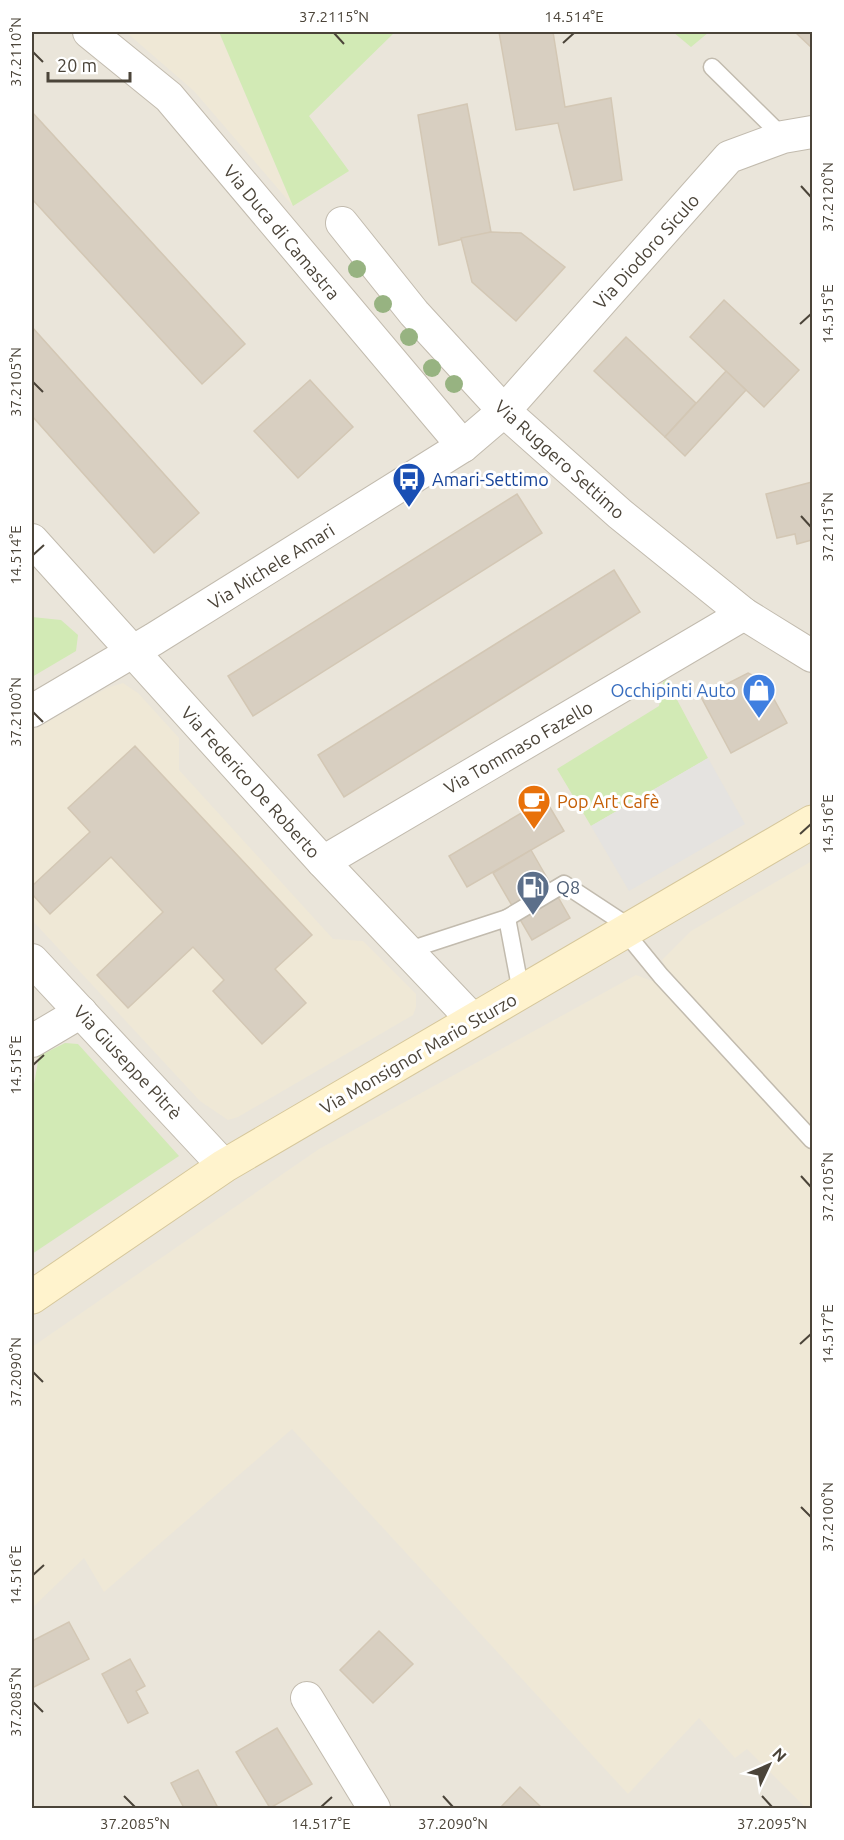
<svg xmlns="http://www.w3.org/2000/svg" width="844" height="1840" font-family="Ubuntu,sans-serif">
	<rect width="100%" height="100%" fill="#f6f3ec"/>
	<!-- residential -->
	<rect fill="#eae5da" x="32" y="32" width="780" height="1776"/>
	<!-- education -->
	<g fill="#efe8d6">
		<path d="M 126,32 L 219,32 L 293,206 L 194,91 Z"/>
		<path d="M 123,683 L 138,693 L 179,738 L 179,770 L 333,939 L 363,941 L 416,994 L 416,1007 L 413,1015 L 238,1117 L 228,1120 L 200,1101 L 32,920 L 32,731 L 107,688 Z"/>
		<path d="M 812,861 L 812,1808 L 806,1808 L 747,1749 L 735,1758 L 699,1718 L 628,1794 L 292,1429 L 104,1592 L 84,1558 L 32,1608 L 32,1347 L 319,1149 L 636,975 L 652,981 L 668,972 L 662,960 L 691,931 Z"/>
	</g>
	<!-- green -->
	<g fill="#d2eab5">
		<path d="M 219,32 L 395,32 L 309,116 L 349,171 L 293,206 Z"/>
		<path d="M 673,32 L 709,32 L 691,47 Z"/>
		<path d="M 32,617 L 61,620 L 78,635 L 76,651 L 32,677 Z"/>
		<path d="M 666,679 L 708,758 L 591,826 L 557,769 L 659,706 L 663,682 Z"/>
		<path d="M 65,1043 L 78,1044 L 179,1156 L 32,1254 L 32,1086 L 34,1084 L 39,1056 Z"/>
	</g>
	<!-- parking -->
	<path fill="#e5e3e0" d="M 708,758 L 745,824 L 629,891 L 591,826 Z"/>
	<!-- building -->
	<g fill="#d8cfc1" stroke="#d3c7b4" stroke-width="1.5">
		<path d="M 499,32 L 553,32 L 565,107 L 611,98 L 622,180 L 574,190 L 558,123 L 516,130 Z"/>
		<path d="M 795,32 L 812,32 L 812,48 Z"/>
		<path d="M 467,104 L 491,232 L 439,245 L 418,115 Z"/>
		<path d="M 32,112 L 245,344 L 202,384 L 32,199 Z"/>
		<path d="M 491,232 L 521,233 L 565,267 L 516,321 L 472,282 L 461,238 Z"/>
		<path d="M 724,300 L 799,370 L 764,407 L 690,337 Z"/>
		<path d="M 32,327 L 199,513 L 154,553 L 32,416 Z"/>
		<path d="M 626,337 L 696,403 L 665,437 L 594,371 Z"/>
		<path d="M 726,371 L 746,390 L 685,456 L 665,437 Z"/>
		<path d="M 310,380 L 353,427 L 298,478 L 254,431 Z"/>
		<path d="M 812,482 L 812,540 L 797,544 L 795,534 L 777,538 L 766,494 Z"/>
		<path d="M 517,494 L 542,533 L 253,716 L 228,676 Z"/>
		<path d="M 614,570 L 640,612 L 344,797 L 318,755 Z"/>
		<path d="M 748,673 L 764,681 L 787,723 L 731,753 L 701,697 Z"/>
		<path d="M 135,746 L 312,935 L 275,969 L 306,1003 L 262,1044 L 213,991 L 224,980 L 193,947 L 128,1008 L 97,975 L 163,912 L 111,857 L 50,914 L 32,894 L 32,886 L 90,832 L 68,808 Z"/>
		<path d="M 545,799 L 564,831 L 467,887 L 449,856 Z"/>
		<path d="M 531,850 L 570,918 L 532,940 L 493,873 Z"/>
		<path d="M 69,1622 L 89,1659 L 32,1688 L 32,1641 Z"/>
		<path d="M 379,1631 L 413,1664 L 373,1703 L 340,1670 Z"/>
		<path d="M 130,1659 L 145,1686 L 136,1691 L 148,1713 L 128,1723 L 102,1674 Z"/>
		<path d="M 277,1728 L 312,1784 L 270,1808 L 236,1752 Z"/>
		<path d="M 198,1770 L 218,1808 L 184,1808 L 171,1783 Z"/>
		<path d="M 520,1787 L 542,1808 L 500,1808 Z"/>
	</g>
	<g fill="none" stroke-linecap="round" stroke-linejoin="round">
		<defs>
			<g id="lane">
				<path d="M 712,67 L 783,137"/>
				<path d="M 625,932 L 661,976 L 812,1140"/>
				<path d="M 406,951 L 507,918"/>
				<path d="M 521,992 L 507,918 L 564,884 L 631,928"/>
			</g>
			<g id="street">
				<path d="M 89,32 L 169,97 L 463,446"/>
				<path d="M 342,223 L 414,313 L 504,411 L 620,514 L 744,614 L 812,656"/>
				<path d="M 32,540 L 323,862 L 473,1020"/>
				<path d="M 32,711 L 154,639 L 463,446 L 504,411 L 729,157 L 783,137 L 812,132"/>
				<path d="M 323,862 L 744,614"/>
				<path d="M 32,960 L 224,1166"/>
				<path d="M 32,1041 L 81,1012"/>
				<path d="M 307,1698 L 374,1808"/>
			</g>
			<path id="secondary" d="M 32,1297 L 224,1166 L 812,822"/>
		</defs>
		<!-- lane casing -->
		<use href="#lane" stroke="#c2bbae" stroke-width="19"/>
		<!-- street casing -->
		<use href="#street" stroke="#c2bbae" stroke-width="34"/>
		<!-- secondary casing -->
		<use href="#secondary" stroke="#d6c79b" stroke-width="35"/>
		<!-- lane -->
		<use href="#lane" stroke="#fff" stroke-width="16"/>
		<!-- street -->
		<use href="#street" stroke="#fff" stroke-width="32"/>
		<!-- secondary -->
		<use href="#secondary" stroke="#fff3cd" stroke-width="33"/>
	</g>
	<!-- trees -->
	<g fill="#97b381">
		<circle cx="357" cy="269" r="9"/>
		<circle cx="383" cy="304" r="9"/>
		<circle cx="409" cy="337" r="9"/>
		<circle cx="432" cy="368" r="9"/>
		<circle cx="454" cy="384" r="9"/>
	</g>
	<!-- ticks -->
	<path fill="none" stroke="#4b4439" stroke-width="2" d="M 334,33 L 344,44M 563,43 L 574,33M 33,52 L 43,62M 801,186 L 811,197M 800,324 L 811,314M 33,382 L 43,392M 801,516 L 811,527M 33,555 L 44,545M 33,712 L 43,722M 800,834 L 811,824M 33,1065 L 44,1055M 801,1176 L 811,1187M 800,1344 L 811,1334M 33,1372 L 43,1382M 801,1507 L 811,1517M 33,1575 L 44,1565M 33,1702 L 43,1712M 124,1796 L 135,1807M 443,1796 L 453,1807M 762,1796 L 772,1807M 321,1807 L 332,1797"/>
	<!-- icons -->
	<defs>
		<symbol id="bus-pin" viewBox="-11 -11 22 30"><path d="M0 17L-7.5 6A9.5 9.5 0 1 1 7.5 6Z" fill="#1a4fb4" stroke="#fff"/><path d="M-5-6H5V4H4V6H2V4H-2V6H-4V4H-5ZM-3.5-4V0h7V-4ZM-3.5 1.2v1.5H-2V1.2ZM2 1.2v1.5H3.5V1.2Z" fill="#fff"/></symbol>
		<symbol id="shop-pin" viewBox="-11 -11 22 30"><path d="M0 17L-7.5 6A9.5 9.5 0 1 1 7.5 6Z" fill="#3f7fe0" stroke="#fff"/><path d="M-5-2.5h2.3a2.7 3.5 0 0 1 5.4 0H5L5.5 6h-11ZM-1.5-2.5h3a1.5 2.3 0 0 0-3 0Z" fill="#fff"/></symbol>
		<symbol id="cafe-pin" viewBox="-11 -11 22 30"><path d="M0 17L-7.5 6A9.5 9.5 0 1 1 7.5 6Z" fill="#e8710a" stroke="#fff"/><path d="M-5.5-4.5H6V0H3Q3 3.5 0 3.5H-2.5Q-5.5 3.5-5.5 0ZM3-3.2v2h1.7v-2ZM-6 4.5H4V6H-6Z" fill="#fff"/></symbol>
		<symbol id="fuel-pin" viewBox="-11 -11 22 30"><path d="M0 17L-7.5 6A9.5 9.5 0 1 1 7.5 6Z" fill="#5c6f8a" stroke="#fff"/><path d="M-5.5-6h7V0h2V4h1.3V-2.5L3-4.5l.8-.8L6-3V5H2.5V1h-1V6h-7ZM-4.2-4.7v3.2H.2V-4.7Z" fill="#fff"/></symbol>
	</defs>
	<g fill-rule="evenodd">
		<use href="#bus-pin" x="390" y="460" width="38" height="52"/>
		<use href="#shop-pin" x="740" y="671" width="38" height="52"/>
		<use href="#cafe-pin" x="515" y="782" width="38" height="52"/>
		<use href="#fuel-pin" x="514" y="868" width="38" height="52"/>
	</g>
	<g text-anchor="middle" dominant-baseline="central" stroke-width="6" stroke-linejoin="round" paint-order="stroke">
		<!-- street labels -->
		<g font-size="18" fill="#4b4439" stroke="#fff">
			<text transform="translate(282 232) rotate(50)">Via Duca di Camastra</text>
			<text transform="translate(646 251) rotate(-48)">Via Diodoro Siculo</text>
			<text transform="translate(560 459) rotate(42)">Via Ruggero Settimo</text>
			<text transform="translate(271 566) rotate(-32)">Via Michele Amari</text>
			<text transform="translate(518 747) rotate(-30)">Via Tommaso Fazello</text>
			<text transform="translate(251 782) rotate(48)">Via Federico De Roberto</text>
			<text transform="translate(418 1053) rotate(-30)">Via Monsignor Mario Sturzo</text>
			<text transform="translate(128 1062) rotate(47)">Via Giuseppe Pitrè</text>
		</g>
		<!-- transit labels -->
		<g font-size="18" fill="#164399" stroke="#fff" text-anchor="start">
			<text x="432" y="479">Amari-Settimo</text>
		</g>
		<!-- shop labels -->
		<g font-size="18" fill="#366cbe" stroke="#fff" text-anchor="end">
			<text x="736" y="690">Occhipinti Auto</text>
		</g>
		<!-- food labels -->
		<g font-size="18" fill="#c56008" stroke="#fff" text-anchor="start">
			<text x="557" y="801">Pop Art Cafè</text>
		</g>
		<!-- service labels -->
		<g font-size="18" fill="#4e5e75" stroke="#fff" text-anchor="start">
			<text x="556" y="887">Q8</text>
		</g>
	</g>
	<!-- border -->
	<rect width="844" height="1840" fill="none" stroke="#ffffff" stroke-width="66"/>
	<!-- north arrow -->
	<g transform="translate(769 1765) rotate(46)" stroke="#ffffff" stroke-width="4.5" paint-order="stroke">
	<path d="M0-4.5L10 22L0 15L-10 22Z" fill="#4b4439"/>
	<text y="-9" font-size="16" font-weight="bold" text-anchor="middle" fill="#4b4439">N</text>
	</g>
	<!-- scale -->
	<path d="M48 72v9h82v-9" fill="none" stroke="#4b4439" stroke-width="3"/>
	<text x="57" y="72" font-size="18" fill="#4b4439" stroke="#ffffff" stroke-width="4.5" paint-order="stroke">20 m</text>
	<rect x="33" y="33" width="778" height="1774" fill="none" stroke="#4b4439" stroke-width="2"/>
	<g font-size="15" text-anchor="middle" fill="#4b4439">
		<text x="334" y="22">37.2115°N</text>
		<text x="574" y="22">14.514°E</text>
		<text transform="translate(16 52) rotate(-90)" y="5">37.2110°N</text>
		<text transform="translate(828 197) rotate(-90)" y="5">37.2120°N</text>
		<text transform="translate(828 314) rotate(-90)" y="5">14.515°E</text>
		<text transform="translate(16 382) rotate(-90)" y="5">37.2105°N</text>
		<text transform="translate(828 527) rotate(-90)" y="5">37.2115°N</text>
		<text transform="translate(16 555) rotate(-90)" y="5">14.514°E</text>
		<text transform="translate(16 712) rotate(-90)" y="5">37.2100°N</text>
		<text transform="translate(828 824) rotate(-90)" y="5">14.516°E</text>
		<text transform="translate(16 1065) rotate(-90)" y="5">14.515°E</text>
		<text transform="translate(828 1187) rotate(-90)" y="5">37.2105°N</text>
		<text transform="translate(828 1334) rotate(-90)" y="5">14.517°E</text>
		<text transform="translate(16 1372) rotate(-90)" y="5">37.2090°N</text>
		<text transform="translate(828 1517) rotate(-90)" y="5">37.2100°N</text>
		<text transform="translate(16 1575) rotate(-90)" y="5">14.516°E</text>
		<text transform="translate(16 1702) rotate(-90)" y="5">37.2085°N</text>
		<text x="135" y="1829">37.2085°N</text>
		<text x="321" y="1829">14.517°E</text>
		<text x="453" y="1829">37.2090°N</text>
		<text x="772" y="1829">37.2095°N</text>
	</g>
</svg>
